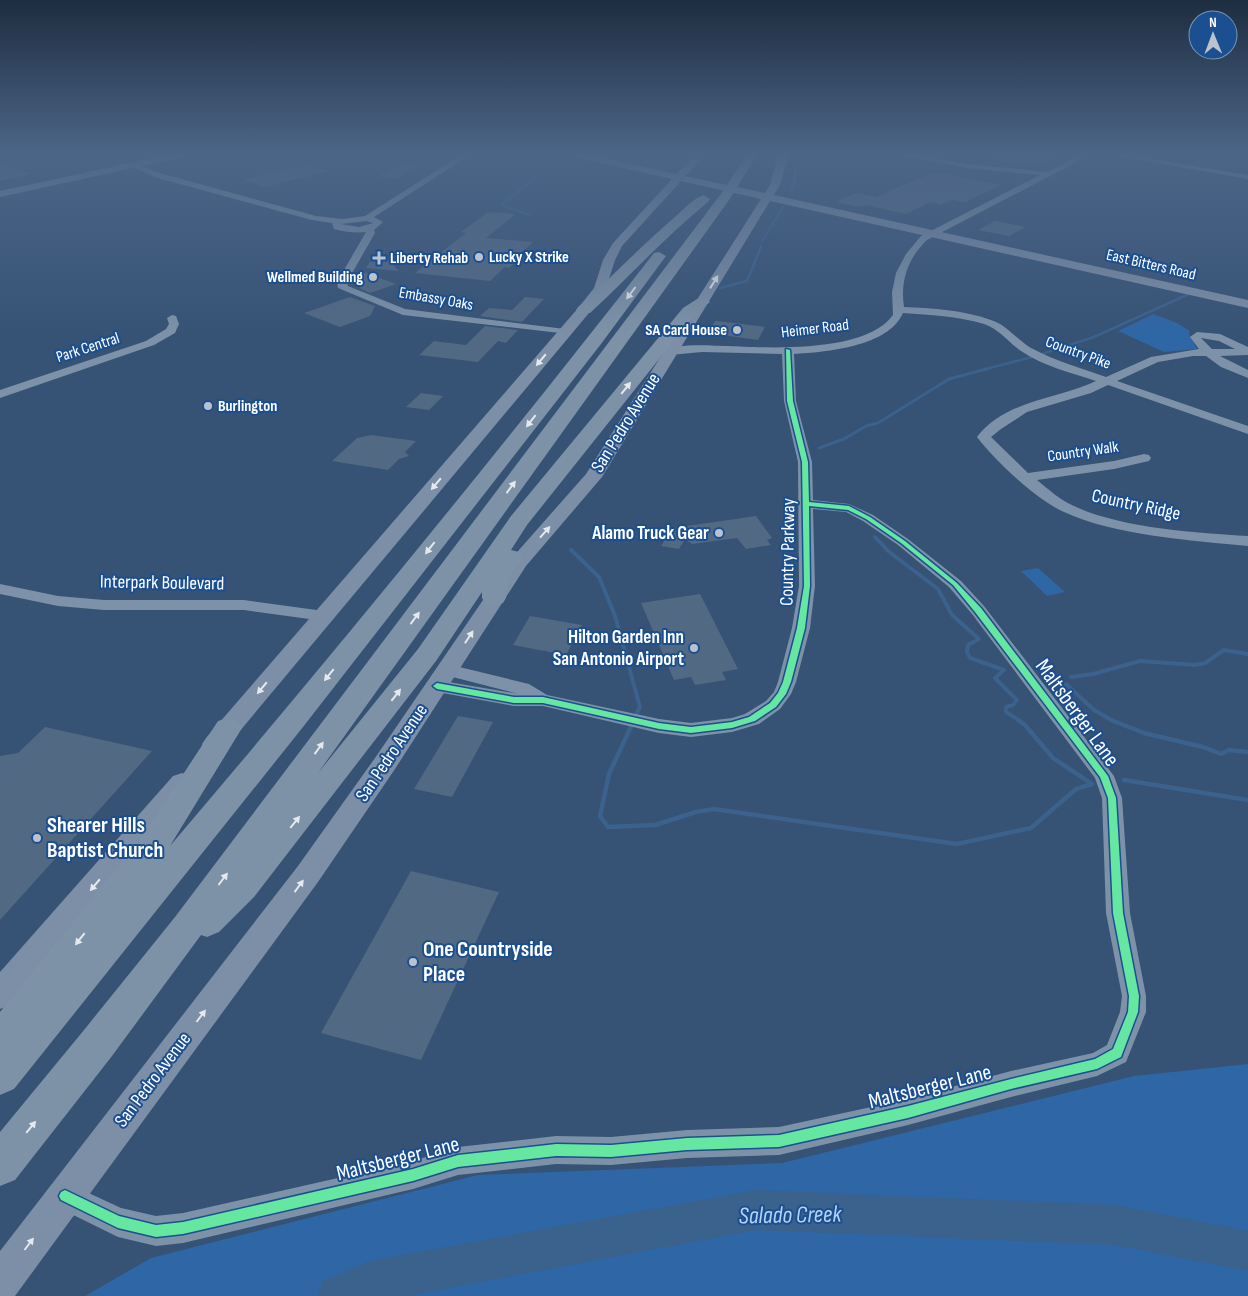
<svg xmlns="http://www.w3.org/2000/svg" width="1248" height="1296" font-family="'Sofia Sans Condensed',sans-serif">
	<rect width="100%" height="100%" fill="#365274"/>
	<!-- green -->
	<g fill="#2f66a5">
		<path d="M 1153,314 L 1177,323 L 1190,331 L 1189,334 L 1197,349 L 1164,352 L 1118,331 Z"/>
		<path d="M 1038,568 L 1065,592 L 1047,596 L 1021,571 Z"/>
		<path d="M 1248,1064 L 1248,1296 L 85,1296 L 151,1258 L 478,1175 L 782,1163 L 1134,1076 Z"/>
	</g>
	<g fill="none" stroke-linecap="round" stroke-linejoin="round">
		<!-- stream-far4 -->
		<g stroke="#3b618d" stroke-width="2">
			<path d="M 796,165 L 804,153"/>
			<path d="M 795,168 L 795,178"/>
			<path d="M 791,191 L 795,180"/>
			<path d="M 530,215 L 501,205 L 535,178"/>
			<path d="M 762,241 L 784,206"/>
			<path d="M 760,248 L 761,246"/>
		</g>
		<!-- stream-far3 -->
		<g stroke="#3b618d" stroke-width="2.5">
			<path d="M 720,288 L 747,281 L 761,247"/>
			<path d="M 1042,354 L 1094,337 L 1191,293"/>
			<path d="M 986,369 L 1032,357"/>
		</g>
		<!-- stream-far2 -->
		<path stroke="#3b618d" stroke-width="3" d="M 819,448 L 844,439 L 866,426 L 878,423 L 949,379 L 990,368"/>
		<!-- stream-far1 -->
		<g stroke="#3b618d" stroke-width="4">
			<path d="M 875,537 L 888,551 L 938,589 L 952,615 L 979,639 L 968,645 L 967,652 L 970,658 L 1004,670 L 995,678 L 1017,700 L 1013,705 L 1006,707 L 1006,712 L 1020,721"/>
			<path d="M 571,550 L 599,577 L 615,616 L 640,707 L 633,721"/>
			<path d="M 1071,677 L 1093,674 L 1140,661 L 1195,665 L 1205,663 L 1224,650 L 1248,654"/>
			<path d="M 1066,684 L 1094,710 L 1113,721"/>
		</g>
		<!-- stream -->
		<g stroke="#3b618d" stroke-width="4.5">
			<path d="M 634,720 L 609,774 L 600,816 L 608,827 L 655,825 L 696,812 L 714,809 L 957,844 L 1031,828 L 1076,789 L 1092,784"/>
			<path d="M 1018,720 L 1025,725 L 1053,758 L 1092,784"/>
			<path d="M 1111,720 L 1144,733 L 1203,747 L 1221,754 L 1229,750 L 1248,752"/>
			<path d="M 1124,780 L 1248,800"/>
		</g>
		<!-- river -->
		<path fill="#3b618d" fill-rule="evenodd" d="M 756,1190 L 1115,1205 L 1248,1231 L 1248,1271 L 1115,1245 L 756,1230 L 406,1296 L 317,1296 L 323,1281 L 370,1261 Z"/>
	</g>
	<!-- building -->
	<g fill="#526984">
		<path d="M 989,153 L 1063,153 L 1035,167 L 989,159 Z"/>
		<path d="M 0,162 L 31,174 L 0,181 Z"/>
		<path d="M 421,163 L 398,178 L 379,176 L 398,165 Z"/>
		<path d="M 308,165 L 329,171 L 265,187 L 244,180 L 264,175 L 260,174 Z"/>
		<path d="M 934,172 L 1001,185 L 965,202 L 952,200 L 941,205 L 930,202 L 906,214 L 866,205 L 860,207 L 836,202 L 856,193 L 876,197 Z"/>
		<path d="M 488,212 L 516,214 L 486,238 L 533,242 L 520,254 L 524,255 L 509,268 L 505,267 L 490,281 L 415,273 L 466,233 L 461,232 Z"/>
		<path d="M 995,221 L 997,221 L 1025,227 L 1009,236 L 978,230 Z"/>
		<path d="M 383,256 L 386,258 L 399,271 L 366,268 L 372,258 Z"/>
		<path d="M 363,272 L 396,284 L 370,293 L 361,289 L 357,283 Z"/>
		<path d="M 350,297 L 375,306 L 370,316 L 340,327 L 304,313 Z"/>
		<path d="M 525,297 L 544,299 L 522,322 L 480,316 L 489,308 L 512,310 Z"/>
		<path d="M 715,321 L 734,323 L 765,327 L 758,340 L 708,333 Z"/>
		<path d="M 485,326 L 518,330 L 506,343 L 498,341 L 478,362 L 419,355 L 434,341 L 466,345 Z"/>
		<path d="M 421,393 L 443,396 L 429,410 L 406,407 Z"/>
		<path d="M 371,435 L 416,441 L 405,452 L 409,456 L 399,459 L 388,470 L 332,461 L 357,438 Z"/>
		<path d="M 756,516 L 772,538 L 767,540 L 771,545 L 746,549 L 737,538 L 692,544 L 685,539 L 679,549 L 661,546 L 673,528 Z"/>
		<path d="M 700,594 L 738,669 L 722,672 L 726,680 L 695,685 L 691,677 L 674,680 L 641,603 Z"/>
		<path d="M 530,616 L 582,625 L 566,655 L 513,645 Z"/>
		<path d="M 458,716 L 493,722 L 452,797 L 414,789 Z"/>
		<path d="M 45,727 L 152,751 L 0,920 L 0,756 L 18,753 Z"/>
		<path d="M 411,871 L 499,892 L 421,1060 L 321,1033 Z"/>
	</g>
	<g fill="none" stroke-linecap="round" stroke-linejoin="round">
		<!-- minor -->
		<g fill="#7d92a8" fill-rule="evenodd">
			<path d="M 464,153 L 473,153 L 374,217 L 383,222 L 374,230 L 375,233 L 347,282 L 348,286 L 405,309 L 565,329 L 570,332 L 569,334 L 403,315 L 338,288 L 337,282 L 366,232 C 355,233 345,232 334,229 L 332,223 L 312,220 L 154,177 L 131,166 L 132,162 L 138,162 L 139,165 L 160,173 L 316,216 L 343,219 L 365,216 ZM 366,221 L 373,223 L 359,227 L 341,224 Z"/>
			<path d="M 888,153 L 904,153 L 967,164 L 1048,172 L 1085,153 L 1094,153 L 927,240 C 908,258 900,281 904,307 C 933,308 963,310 991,320 C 1007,325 1017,340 1031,348 C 1055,361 1081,368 1106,377 L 1151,357 L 1199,349 L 1190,337 L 1197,332 L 1220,334 L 1248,347 L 1248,355 L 1220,356 L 1248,370 L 1248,378 L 1221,367 L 1206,356 L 1193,356 L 1158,362 L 1117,381 L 1248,426 L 1248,434 L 1108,385 L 1091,393 L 1027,412 L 1001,429 L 991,437 L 1028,473 L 1114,461 L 1144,454 L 1149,455 L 1151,458 L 1149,461 L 1114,469 L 1037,480 C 1048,489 1060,500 1074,506 C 1120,528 1197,533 1248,536 L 1248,546 C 1194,541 1112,535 1064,512 C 1037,500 995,461 977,437 C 1005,400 1058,399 1096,381 C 1072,373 1043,366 1021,351 C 1008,342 999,329 984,324 C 957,316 931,315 903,313 C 888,347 826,352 794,354 L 796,401 L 812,462 L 813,500 L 849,504 L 873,515 L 908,539 L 961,581 L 984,606 L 1114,776 L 1122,798 L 1130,913 L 1146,996 L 1146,1012 L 1126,1062 L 1097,1076 L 1011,1097 L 908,1125 L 779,1155 L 687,1158 L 611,1165 L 556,1164 L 458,1175 L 413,1189 L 183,1243 L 156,1246 L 118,1237 L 55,1206 L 51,1196 L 55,1186 L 65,1182 L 121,1208 L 156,1216 L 183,1213 L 413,1161 L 458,1147 L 556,1136 L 611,1137 L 687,1130 L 779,1127 L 908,1099 L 1011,1071 L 1093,1053 L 1107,1045 L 1120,1012 L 1122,996 L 1106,913 L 1102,798 L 1095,778 L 972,614 L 949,587 L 898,545 L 863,521 L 846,512 L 813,509 L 815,586 L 810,628 L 796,682 L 791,694 L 780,709 L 759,724 L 732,732 L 691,737 L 659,733 L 543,706 L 514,706 L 437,692 L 431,690 L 428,686 L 431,682 L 437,680 L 519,694 L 441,674 L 438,670 L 441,666 L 447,664 L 529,684 L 547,695 L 659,719 L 691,723 L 732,718 L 745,714 L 766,701 L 774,692 L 778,682 L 792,628 L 799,586 L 798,462 L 784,401 L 782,354 L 702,352 L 670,355 L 664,352 C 674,342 714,346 728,346 C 770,348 866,353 893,315 L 892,292 L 896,273 L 906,254 L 921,236 L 1040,175 L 967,168 ZM 1201,338 L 1219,341 L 1235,349 L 1212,349 Z"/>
			<path d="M 1100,153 L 1116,153 L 1248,175 L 1248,179 Z"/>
			<path d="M 172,315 L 176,316 L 179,324 L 175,333 L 154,345 L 0,398 L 0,390 L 146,341 L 166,329 L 169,324 L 167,318 Z"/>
			<path d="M 0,584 L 58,596 L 104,600 L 244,600 L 324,611 L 330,612 L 332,616 L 330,620 L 324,621 L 244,610 L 104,610 L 58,606 L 0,594 Z"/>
		</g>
		<!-- major -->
		<g fill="#7d8ea7" fill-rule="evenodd">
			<path d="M 176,153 L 193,153 L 188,156 L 0,197 L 0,191 Z"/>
			<path d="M 566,153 L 583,153 L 676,174 L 698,153 L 708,153 L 685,176 L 765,193 L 770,185 L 779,153 L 789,153 L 780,185 L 774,195 L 1248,300 L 1248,308 L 770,201 L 602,477 L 526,566 L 393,772 L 318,882 L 15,1296 L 0,1296 L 0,1251 L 298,866 L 375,758 L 511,559 L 586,474 L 761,199 L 681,181 L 622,246 L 615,260 L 606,288 L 589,313 L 224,750 L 215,753 L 206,750 L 202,744 L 206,738 L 579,307 L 594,288 L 603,260 L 613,243 L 672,179 L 571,156 Z"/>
			<path d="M 182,773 L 191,776 L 195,783 L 191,790 L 11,1005 L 0,1009 L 0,972 L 173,776 Z"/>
		</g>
		<!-- highway -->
		<g fill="#7e92a7" fill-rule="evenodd">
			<path d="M 748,153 L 758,153 L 729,200 L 318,773 L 418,649 L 511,516 L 683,308 L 697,299 L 707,299 L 710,302 L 695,314 L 527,525 L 511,550 L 519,552 L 523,557 L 508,579 L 506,598 L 503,603 L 494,605 L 485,603 L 482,598 L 482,592 L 436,661 L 254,897 L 219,932 L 207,937 L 201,935 L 112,1056 L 15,1180 L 0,1186 L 0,1132 L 84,1030 L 175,917 L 720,195 Z"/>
			<path d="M 704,195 L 710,199 L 708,202 C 666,236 630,276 590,313 L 578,313 L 576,310 L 578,307 C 612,277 642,245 676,216 C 684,209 694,198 704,195 Z"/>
			<path d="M 659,252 L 666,256 L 601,344 L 303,727 L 14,1089 L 0,1095 L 0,1012 L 142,837 L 218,721 L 228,718 L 238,721 L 242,728 L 170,846 C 335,652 497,454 654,253 Z"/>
		</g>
		<defs>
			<path id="cycleway" d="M 786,349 L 790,350 L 793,401 L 808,462 L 809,502 L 849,506 L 870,517 L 905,541 L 957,583 L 981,608 L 1108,776 L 1116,798 L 1123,913 L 1139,996 L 1138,1012 L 1121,1057 L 1097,1069 L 1011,1089 L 908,1118 L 779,1147 L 687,1150 L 611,1157 L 556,1156 L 458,1167 L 413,1181 L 183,1234 L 156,1237 L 118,1228 L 61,1200 L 59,1196 L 61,1192 L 65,1190 L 119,1216 L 156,1225 L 183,1222 L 413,1169 L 458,1155 L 556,1144 L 611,1145 L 687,1138 L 779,1135 L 908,1106 L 1011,1079 L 1095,1059 L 1113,1049 L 1128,1012 L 1129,996 L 1113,913 L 1108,798 L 1100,777 L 975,612 L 953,585 L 901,543 L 866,519 L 848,510 L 809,506 L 810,586 L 805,628 L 791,682 L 786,694 L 776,707 L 755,721 L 732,728 L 691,733 L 659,729 L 543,703 L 514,703 L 437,689 L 433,686 L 437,683 L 514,697 L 543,697 L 659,723 L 691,727 L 732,722 L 749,717 L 770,703 L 778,693 L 783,682 L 797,628 L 804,586 L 802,462 L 787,401 Z"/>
		</defs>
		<!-- cycleway casing -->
		<use href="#cycleway" stroke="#1b4f8f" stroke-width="3"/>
		<!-- cycleway -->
		<use href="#cycleway" fill="#66e7a1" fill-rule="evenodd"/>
	</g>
	<!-- one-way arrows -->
	<defs><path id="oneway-solid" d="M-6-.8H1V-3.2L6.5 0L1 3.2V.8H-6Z" transform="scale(1.25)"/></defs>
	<g fill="#e5e8ed">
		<use href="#oneway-solid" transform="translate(714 282) rotate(-58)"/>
		<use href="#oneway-solid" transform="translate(541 360) rotate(130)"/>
		<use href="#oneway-solid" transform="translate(436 484) rotate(130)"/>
		<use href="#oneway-solid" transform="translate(545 532) rotate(-48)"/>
		<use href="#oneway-solid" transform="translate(469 637) rotate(-57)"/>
		<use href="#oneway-solid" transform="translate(262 688) rotate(130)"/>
		<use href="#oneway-solid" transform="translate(95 885) rotate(130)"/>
		<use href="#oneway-solid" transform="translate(299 886) rotate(-54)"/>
		<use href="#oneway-solid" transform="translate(201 1016) rotate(-53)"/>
		<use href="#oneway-solid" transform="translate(29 1244) rotate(-53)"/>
	</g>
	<g fill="#e5e9ed">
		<use href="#oneway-solid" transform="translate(631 293) rotate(127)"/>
		<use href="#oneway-solid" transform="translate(626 388) rotate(-51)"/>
		<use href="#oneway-solid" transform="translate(531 421) rotate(128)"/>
		<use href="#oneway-solid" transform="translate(511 487) rotate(-54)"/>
		<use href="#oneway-solid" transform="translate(430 548) rotate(128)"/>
		<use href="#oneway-solid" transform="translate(415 618) rotate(-54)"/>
		<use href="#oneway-solid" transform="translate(329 675) rotate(129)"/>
		<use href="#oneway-solid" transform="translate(396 695) rotate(-52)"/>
		<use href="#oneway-solid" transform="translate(319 748) rotate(-54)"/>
		<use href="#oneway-solid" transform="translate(295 822) rotate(-51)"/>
		<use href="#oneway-solid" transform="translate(223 879) rotate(-53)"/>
		<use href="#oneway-solid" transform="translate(80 939) rotate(128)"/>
		<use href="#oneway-solid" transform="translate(31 1127) rotate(-51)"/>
	</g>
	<!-- sky -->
	<linearGradient id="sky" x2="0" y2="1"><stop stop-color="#1e2d40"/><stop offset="0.46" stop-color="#4c6688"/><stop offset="1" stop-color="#4c6688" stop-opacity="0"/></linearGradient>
	<rect width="1248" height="334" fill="url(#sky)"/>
	<!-- markers -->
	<g fill="#b9c2ce" stroke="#1b4f8f" stroke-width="2">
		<circle cx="479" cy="257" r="5"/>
		<path d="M376.5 250.5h5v5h5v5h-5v5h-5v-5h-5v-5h5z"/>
		<circle cx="373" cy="277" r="5"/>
		<circle cx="737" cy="330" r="5"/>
		<circle cx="208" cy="406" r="5"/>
		<circle cx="719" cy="533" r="5"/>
		<circle cx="694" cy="648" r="5"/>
		<circle cx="37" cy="838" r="5"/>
		<circle cx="413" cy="962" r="5"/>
	</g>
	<g text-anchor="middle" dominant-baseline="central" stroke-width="4" stroke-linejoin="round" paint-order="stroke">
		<!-- far-poi labels -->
		<g font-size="16" font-weight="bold" fill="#fff" stroke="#1b4f8f" text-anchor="start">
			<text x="489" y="257">Lucky X Strike</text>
			<text x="390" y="258">Liberty Rehab</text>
			<text x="363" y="277" text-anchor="end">Wellmed Building</text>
			<text x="727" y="330" text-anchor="end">SA Card House</text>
			<text x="218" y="406">Burlington</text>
		</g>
		<!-- far-street labels -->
		<g font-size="16" fill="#fff" stroke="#1b4f8f">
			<text transform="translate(1151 265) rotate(13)">East Bitters Road</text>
			<text transform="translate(436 299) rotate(10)">Embassy Oaks</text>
			<text transform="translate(815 329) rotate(-7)">Heimer Road</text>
			<text transform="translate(88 348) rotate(-18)">Park Central</text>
			<text transform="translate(1078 353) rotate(20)">Country Pike</text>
			<text transform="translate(1083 452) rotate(-8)">Country Walk</text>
		</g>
		<!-- street labels -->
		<g font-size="19" fill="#fff" stroke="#1b4f8f">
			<text transform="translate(626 423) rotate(-58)">San Pedro Avenue</text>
			<text transform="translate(1136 505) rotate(12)">Country Ridge</text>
			<text transform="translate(788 552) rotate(-89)">Country Parkway</text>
			<text transform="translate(162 583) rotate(1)">Interpark Boulevard</text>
			<text transform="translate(392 753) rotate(-56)">San Pedro Avenue</text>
			<text transform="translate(153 1080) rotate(-53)">San Pedro Avenue</text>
		</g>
		<!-- poi labels -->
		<g font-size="19" font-weight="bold" fill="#fff" stroke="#1b4f8f" text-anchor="end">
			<text x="709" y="533">Alamo Truck Gear</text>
			<text x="684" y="637">Hilton Garden Inn<tspan x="684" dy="22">San Antonio Airport</tspan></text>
		</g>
		<!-- near-street labels -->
		<g font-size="22" fill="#fff" stroke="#1b4f8f">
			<text transform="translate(1077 713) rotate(54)">Maltsberger Lane</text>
			<text transform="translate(930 1087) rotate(-14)">Maltsberger Lane</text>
			<text transform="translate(398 1159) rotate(-14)">Maltsberger Lane</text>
		</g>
		<!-- near-poi labels -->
		<g font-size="22" font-weight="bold" fill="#fff" stroke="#1b4f8f" text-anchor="start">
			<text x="47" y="825">Shearer Hills<tspan x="47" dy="25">Baptist Church</tspan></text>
			<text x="423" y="949">One Countryside<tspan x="423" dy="25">Place</tspan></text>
		</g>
		<!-- near-water labels -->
		<g font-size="24" font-style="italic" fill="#b5d3f5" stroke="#1b4f8f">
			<text transform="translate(790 1215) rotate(-1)">Salado Creek</text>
		</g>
	</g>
	<!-- north arrow -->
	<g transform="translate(1213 35) rotate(359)"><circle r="24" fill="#1b4f8f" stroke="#7695bc"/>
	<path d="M0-4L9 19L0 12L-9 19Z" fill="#b9c2ce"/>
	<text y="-8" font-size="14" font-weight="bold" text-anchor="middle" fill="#ffffff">N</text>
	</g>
</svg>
